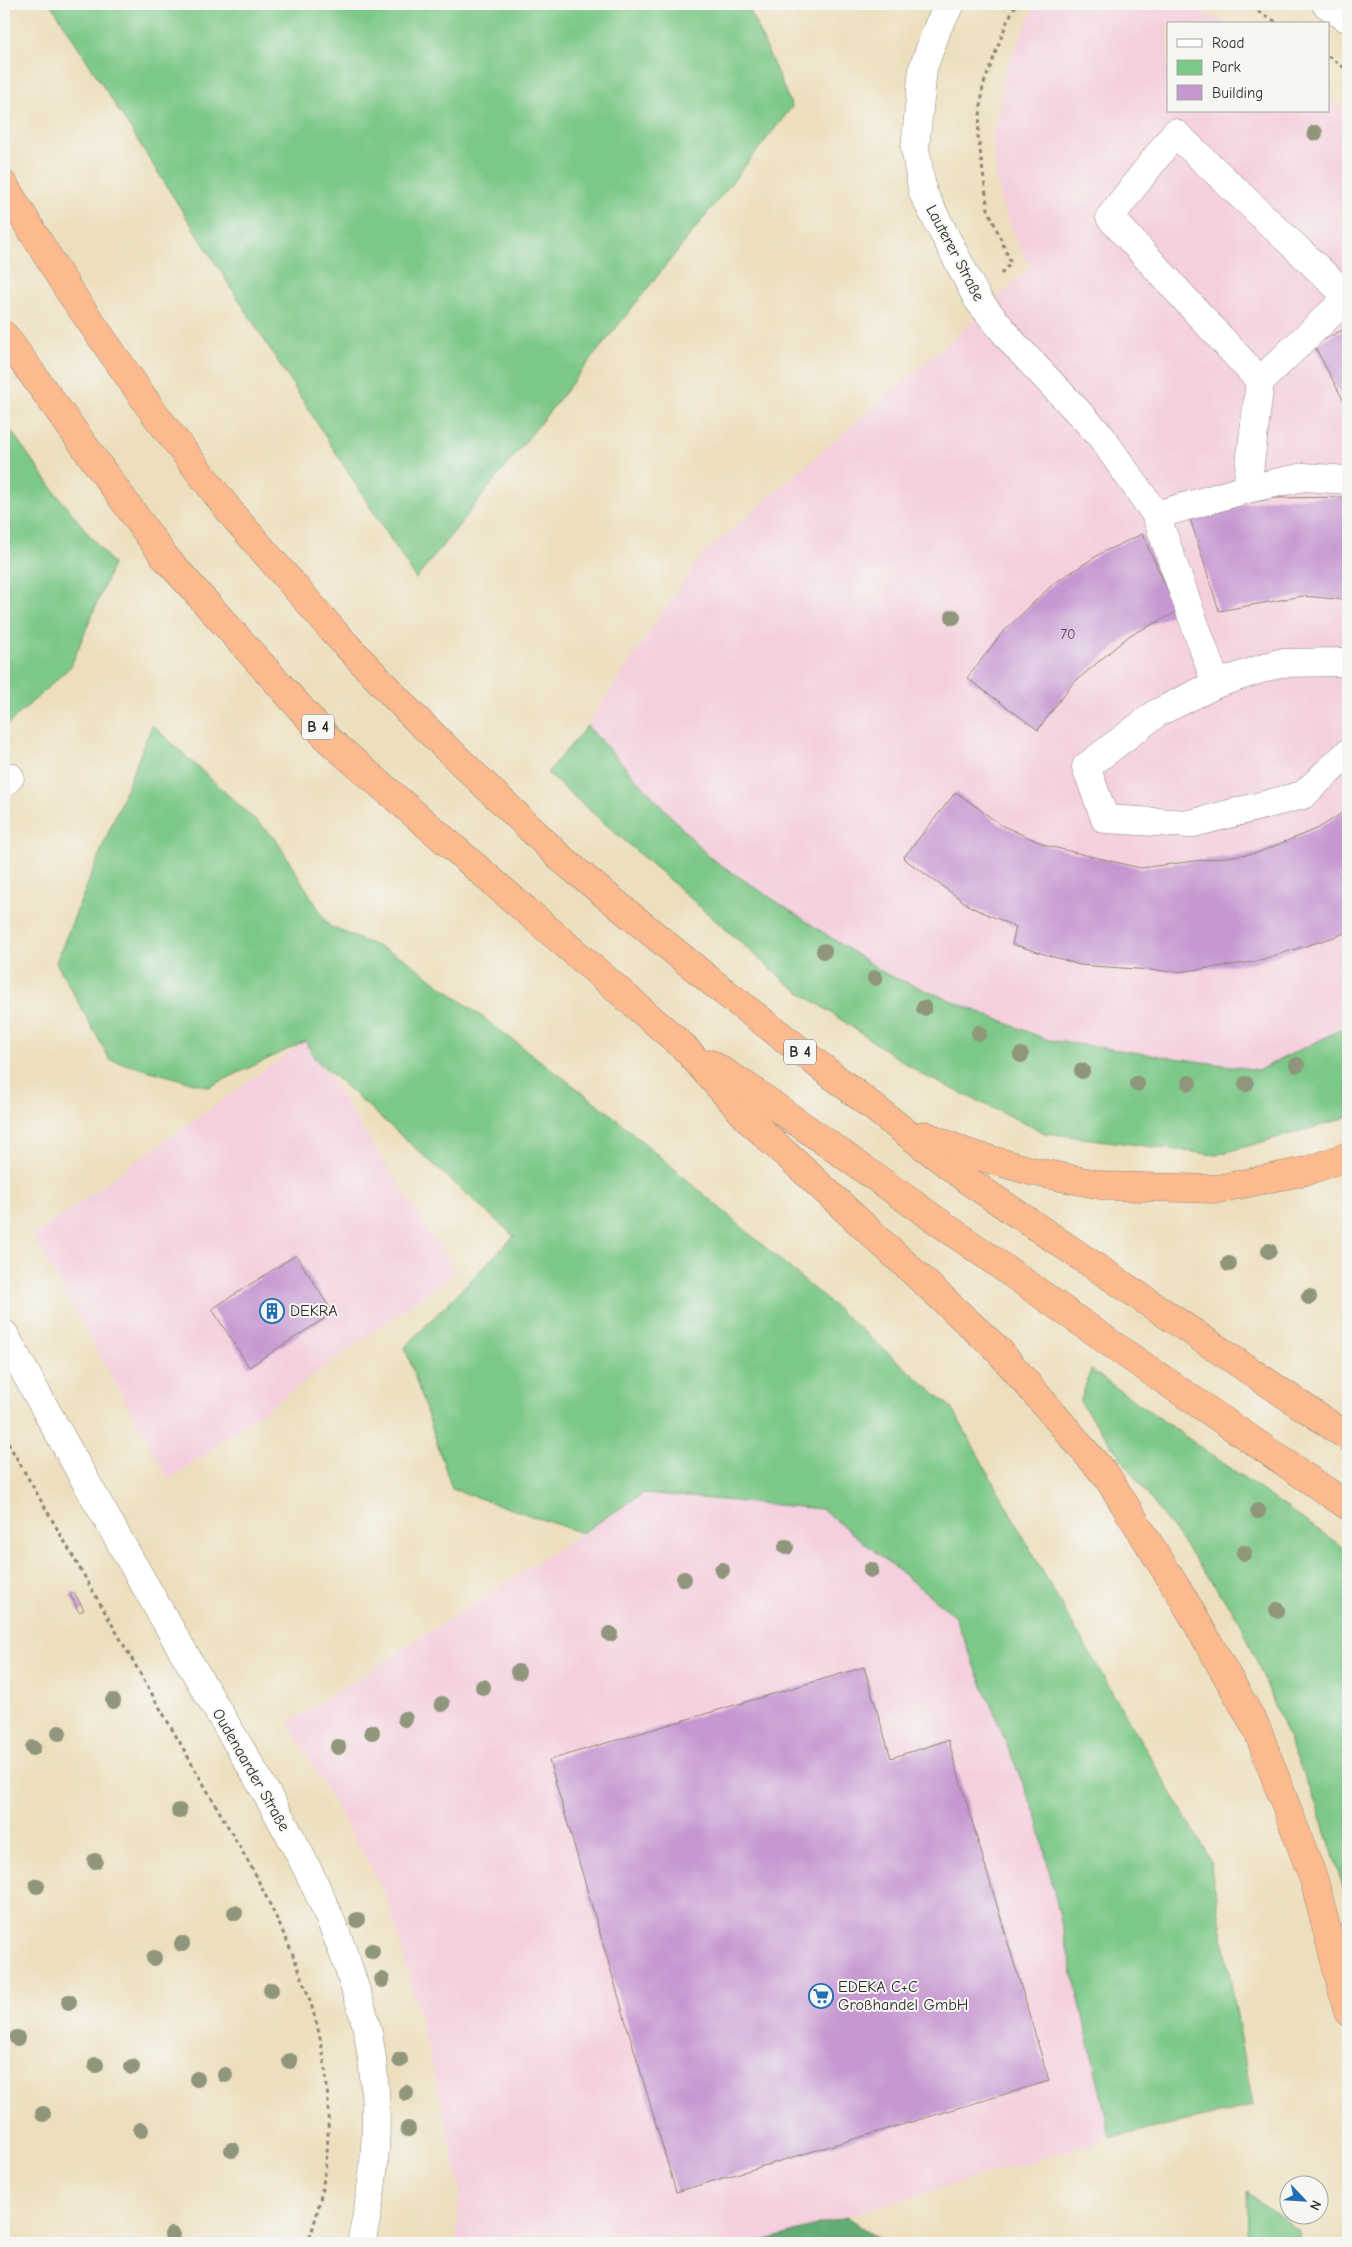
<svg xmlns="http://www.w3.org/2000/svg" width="1352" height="2247" font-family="'Comic Neue',sans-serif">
	<rect width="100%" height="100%" fill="#f6f6f2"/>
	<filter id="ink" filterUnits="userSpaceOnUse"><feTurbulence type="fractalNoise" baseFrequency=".02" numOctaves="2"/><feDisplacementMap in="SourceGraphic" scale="10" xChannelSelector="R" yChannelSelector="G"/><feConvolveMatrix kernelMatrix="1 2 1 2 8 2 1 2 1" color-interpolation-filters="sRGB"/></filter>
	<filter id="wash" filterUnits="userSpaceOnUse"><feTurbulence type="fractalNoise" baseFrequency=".0096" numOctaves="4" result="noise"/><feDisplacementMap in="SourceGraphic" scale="20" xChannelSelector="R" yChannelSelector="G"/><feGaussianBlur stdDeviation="1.12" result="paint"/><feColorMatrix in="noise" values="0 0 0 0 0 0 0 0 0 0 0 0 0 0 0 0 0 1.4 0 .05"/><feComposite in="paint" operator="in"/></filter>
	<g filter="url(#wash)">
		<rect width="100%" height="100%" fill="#eddfbd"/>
		<!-- built -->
		<g fill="#f4cfdd">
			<path d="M 1036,4 L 1182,4 L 1229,24 L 1168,24 L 1168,111 L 1328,111 L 1328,97 L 1348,113 L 1348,1026 L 1259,1070 L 1048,1040 L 886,974 L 709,857 L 587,726 L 700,557 L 986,310 L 1029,267 L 1000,200 L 992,140 L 1007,66 Z"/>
			<path d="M 305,1041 L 456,1272 L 169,1480 L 33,1236 Z"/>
			<path d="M 644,1493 L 822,1509 L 955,1615 L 1037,1818 L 1111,2138 L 756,2243 L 456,2243 L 460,2187 L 430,2056 L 388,1899 L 289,1723 Z"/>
		</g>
		<!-- green -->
		<g fill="#7bc887" stroke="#537a59">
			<path d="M 51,4 L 747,4 L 792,107 L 416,579 Z"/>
			<path d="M 4,421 L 58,496 L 113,564 L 71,666 L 4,728 Z"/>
			<path d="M 152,725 L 275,838 L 329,926 L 404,958 L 607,1111 L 952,1408 L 1060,1603 L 1209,1857 L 1253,2106 L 1111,2138 L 1037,1818 L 954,1615 L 822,1509 L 644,1493 L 582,1533 L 452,1489 L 405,1347 L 514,1236 L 315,1059 L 305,1041 L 209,1087 L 110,1060 L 56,962 Z"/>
			<path d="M 587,726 L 709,857 L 886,974 L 1048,1040 L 1259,1070 L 1348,1026 L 1348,1116 L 1340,1120 L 1216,1155 L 1045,1133 L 921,1074 L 787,983 L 547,773 Z"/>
			<path d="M 1091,1370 L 1348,1551 L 1348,1903 L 1323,1822 L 1240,1621 L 1080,1402 Z"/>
			<path d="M 1247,2191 L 1300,2231 L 1300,2243 L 1248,2243 Z"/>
		</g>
		<!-- forest -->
		<path fill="#64ac74" stroke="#486c50" d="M 846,2217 L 886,2243 L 756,2243 Z"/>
		<g id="blocks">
			<!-- building -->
			<g fill="#c697d1">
				<path d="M 1348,327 L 1348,409 L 1314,345 Z"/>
				<path d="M 1348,497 L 1348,600 L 1302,596 L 1219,611 L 1189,515 L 1274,498 Z"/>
				<path d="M 1142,534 L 1178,612 L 1130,635 L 1071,685 L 1038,730 L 967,678 L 1003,632 L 1053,584 L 1103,552 Z"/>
				<path d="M 956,792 L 1001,825 L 1048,846 L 1140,868 L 1257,853 L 1319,828 L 1348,809 L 1348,931 L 1338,936 L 1254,962 L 1178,972 L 1080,965 L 1012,944 L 1016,927 L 971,907 L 903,858 Z"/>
				<path d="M 296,1255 L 333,1313 L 249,1367 L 212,1309 Z"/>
				<path d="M 74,1592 L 84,1610 L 79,1612 L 70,1595 Z"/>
				<path d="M 864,1667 L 891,1758 L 948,1740 L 1049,2081 L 676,2192 L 549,1760 Z"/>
			</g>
		</g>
	</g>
	<g filter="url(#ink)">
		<use href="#blocks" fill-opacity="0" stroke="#8c8574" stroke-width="1"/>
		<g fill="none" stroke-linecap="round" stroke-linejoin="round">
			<defs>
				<g id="minor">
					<path d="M 951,4 L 939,24 L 923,68 L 915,148 L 923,193 L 978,300 L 1014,344 L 1100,435 L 1156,515 L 1216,684"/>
					<path d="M 1326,4 L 1348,19"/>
					<path d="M 1247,489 L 1260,381 L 1110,217 L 1175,133 L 1348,297 L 1260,381"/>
					<path d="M 1156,515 L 1247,489 L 1304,477 L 1348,480"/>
					<path d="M 1348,662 L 1279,663 L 1216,684 L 1157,713 L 1086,767 L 1105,819 L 1190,824 L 1303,795 L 1348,753"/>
					<path d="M 4,783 L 10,777"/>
					<path d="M 4,1334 C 69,1453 136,1571 205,1689 C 261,1784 322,1879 354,1985 C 359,2001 365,2017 368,2033 C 381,2103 377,2175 361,2243"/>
				</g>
				<g id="highway">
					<path d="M 4,185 L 67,288 L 154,413 L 235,518 L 335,633 L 412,715 L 564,861 L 718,987 L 970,1182 L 1348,1437"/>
					<path d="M 4,335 L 164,556 L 330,741 L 684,1047 L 749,1120 L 999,1351 L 1108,1478 L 1183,1598 L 1257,1729 L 1314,1880 L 1348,2012"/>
					<path d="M 711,1064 L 749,1088 L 1110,1343 L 1348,1506"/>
					<path d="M 924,1135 L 967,1153 L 1031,1171 L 1106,1186 L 1218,1189 L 1310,1170 L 1348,1156"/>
				</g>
			</defs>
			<!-- minor casing -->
			<use href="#minor" stroke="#8c8574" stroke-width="29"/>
			<!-- highway casing -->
			<use href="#highway" stroke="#8c8574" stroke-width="29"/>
			<!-- path -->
			<g stroke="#8c8574" stroke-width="3" stroke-dasharray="4 4" stroke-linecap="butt">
				<path d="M 1244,4 L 1280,24"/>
				<path d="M 1328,56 L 1348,70"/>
				<path d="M 1001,274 L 1011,263 L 988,209 L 978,136 L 983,86 L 1007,22 L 1016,4"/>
				<path d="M 4,1436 L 254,1872 C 275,1915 297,1958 311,2004 C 335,2079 334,2169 308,2243"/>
			</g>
			<!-- minor -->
			<use href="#minor" stroke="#fff" stroke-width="28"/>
			<!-- highway -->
			<use href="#highway" stroke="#fcba8e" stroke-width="28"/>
		</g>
		<!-- trees -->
		<g fill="#90967c">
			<circle cx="1315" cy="133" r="8"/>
			<circle cx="953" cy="617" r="8"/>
			<circle cx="824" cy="951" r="8"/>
			<circle cx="875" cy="978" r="8"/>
			<circle cx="924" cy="1008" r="8"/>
			<circle cx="979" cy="1033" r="8"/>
			<circle cx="1021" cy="1055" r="8"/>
			<circle cx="1297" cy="1065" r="8"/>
			<circle cx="1082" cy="1071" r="8"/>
			<circle cx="1189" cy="1083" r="8"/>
			<circle cx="1137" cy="1084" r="8"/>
			<circle cx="1246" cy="1084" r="8"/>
			<circle cx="1269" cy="1251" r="8"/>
			<circle cx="1229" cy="1264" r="8"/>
			<circle cx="1309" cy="1297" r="8"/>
			<circle cx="1258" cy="1511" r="8"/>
			<circle cx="786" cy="1547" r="8"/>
			<circle cx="1244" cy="1553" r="8"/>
			<circle cx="722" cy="1570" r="8"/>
			<circle cx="871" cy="1570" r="8"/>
			<circle cx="684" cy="1579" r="8"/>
			<circle cx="1277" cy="1610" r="8"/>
			<circle cx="610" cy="1634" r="8"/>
			<circle cx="518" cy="1672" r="8"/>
			<circle cx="483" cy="1687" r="8"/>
			<circle cx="113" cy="1701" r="8"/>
			<circle cx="442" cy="1704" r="8"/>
			<circle cx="405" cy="1719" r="8"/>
			<circle cx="372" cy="1732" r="8"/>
			<circle cx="59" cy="1733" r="8"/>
			<circle cx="338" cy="1747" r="8"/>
			<circle cx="33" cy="1748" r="8"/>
			<circle cx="179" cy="1811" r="8"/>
			<circle cx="95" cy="1861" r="8"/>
			<circle cx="37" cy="1886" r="8"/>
			<circle cx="235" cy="1913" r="8"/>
			<circle cx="357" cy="1920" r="8"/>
			<circle cx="182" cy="1944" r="8"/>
			<circle cx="372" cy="1951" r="8"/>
			<circle cx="154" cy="1958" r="8"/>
			<circle cx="382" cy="1980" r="8"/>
			<circle cx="271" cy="1990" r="8"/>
			<circle cx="69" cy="2002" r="8"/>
			<circle cx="17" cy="2038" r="8"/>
			<circle cx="400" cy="2060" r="8"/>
			<circle cx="290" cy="2061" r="8"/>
			<circle cx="96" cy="2065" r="8"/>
			<circle cx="132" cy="2067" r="8"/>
			<circle cx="225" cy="2075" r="8"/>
			<circle cx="197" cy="2079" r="8"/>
			<circle cx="406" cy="2093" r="8"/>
			<circle cx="43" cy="2114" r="8"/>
			<circle cx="408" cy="2129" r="8"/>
			<circle cx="141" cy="2130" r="8"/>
			<circle cx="232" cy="2150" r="8"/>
			<circle cx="172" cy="2235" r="8"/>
		</g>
	</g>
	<!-- icons -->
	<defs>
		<symbol id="building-ring" viewBox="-11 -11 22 22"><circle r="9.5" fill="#f6f6f2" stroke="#1f6fb2" stroke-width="1.5"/><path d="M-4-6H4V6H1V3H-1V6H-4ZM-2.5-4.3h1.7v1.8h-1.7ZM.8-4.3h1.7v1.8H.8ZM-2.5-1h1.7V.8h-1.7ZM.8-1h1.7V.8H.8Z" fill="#1f6fb2"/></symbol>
		<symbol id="supermarket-ring" viewBox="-11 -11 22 22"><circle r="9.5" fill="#f6f6f2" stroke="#1f6fb2" stroke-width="1.5"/><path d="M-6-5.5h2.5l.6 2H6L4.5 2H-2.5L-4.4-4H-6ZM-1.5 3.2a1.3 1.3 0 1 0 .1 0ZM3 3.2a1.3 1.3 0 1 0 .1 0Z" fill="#1f6fb2"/></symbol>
	</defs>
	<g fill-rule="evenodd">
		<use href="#building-ring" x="258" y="1297" width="28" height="28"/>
		<use href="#supermarket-ring" x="807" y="1982" width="28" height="28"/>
	</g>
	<g text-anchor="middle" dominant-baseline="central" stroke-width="4" stroke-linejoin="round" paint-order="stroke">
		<!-- number labels -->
		<g font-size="14" fill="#524654">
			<text x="1068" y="634">70</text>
		</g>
		<!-- shield labels -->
		<g fill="#f6f6f2" stroke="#686867" stroke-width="1">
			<rect x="302" y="714.5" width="32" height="25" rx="4"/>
			<rect x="784" y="1039.5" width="32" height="25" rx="4"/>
		</g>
		<g font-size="15" font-weight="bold" fill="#2b2b2b">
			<text x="318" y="727">B 4</text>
			<text x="800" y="1052">B 4</text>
		</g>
		<!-- street labels -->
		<g font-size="16" fill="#2b2b2b" stroke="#f6f6f2">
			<text transform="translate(955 253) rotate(62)">Lauterer Straße</text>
			<text transform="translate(251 1770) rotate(60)">Oudenaarder Straße</text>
		</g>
		<!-- poi labels -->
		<g font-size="16" fill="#2b2b2b" stroke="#f6f6f2" text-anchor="start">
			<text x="290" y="1311">DEKRA</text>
			<text x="838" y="1987">EDEKA C+C<tspan x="838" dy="18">Großhandel GmbH</tspan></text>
		</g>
	</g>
	<!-- margin -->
	<rect width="1352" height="2247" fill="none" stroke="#f6f6f2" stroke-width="20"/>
	<!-- legend -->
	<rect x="1167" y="22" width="162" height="90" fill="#f6f6f2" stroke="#a5a5a2"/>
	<rect x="1177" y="39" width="25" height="8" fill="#ffffff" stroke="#a5a5a2"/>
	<text x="1212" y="48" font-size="15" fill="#2b2b2b">Road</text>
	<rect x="1177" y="60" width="25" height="15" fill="#7bc887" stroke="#a5a5a2"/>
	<text x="1212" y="72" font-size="15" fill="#2b2b2b">Park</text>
	<rect x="1177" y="85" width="25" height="15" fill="#c697d1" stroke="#a5a5a2"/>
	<text x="1212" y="98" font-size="15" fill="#2b2b2b">Building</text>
	<!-- north arrow -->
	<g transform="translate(1304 2200) rotate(115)"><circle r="24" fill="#f6f6f2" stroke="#a5a5a2"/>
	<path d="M0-4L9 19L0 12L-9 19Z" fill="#1f6fb2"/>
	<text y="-8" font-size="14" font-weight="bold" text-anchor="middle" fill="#2b2b2b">N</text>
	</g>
</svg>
